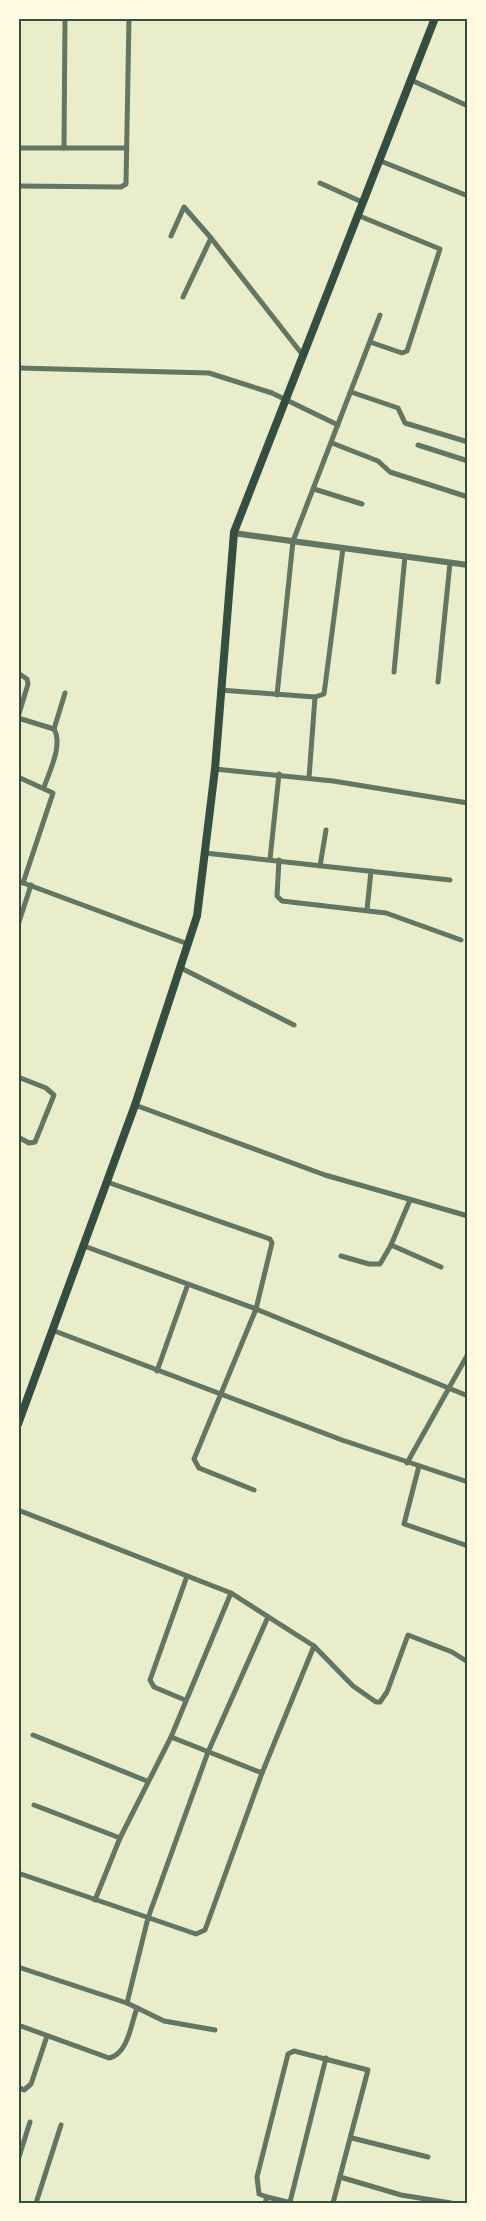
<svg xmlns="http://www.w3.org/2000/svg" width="486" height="2221" font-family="Manrope,sans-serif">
	<rect width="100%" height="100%" fill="#e9edc9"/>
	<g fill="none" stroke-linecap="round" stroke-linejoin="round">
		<!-- minor -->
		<g stroke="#617663" stroke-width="5">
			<path d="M 411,80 L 468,106"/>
			<path d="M 18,148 L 126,148"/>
			<path d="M 64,148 L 65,18"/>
			<path d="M 378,160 L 468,196"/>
			<path d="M 320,183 L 362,202"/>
			<path d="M 18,186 L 121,187 L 126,184 L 129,18"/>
			<path d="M 357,215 L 440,249 L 407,351 L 402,353 L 370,342"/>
			<path d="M 171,236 L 184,207 L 211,238"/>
			<path d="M 183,297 L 211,238 L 302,354"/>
			<path d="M 18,368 L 209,373 L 272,393 L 338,425"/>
			<path d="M 351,392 L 398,408 L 405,423 L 468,442"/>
			<path d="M 332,443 L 378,461 L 390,472 L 468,497"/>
			<path d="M 418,445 L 468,461"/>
			<path d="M 314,489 L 362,504"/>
			<path d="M 394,672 L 405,556"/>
			<path d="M 18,673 L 27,679 L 28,684 L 18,717"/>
			<path d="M 438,682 L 450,563"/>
			<path d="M 220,690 L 315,697 L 324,694 L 343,548"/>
			<path d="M 277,695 L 293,541 L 380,315"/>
			<path d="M 18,718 L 54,729 C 63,745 50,770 44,787"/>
			<path d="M 54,729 L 65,693"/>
			<path d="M 215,769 L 333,781 L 468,803"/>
			<path d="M 18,777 L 53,793 L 23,883"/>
			<path d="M 309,778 L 315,697"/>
			<path d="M 205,853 L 450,880"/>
			<path d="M 270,859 L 279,774"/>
			<path d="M 279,860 L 277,896 L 282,901 L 386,913 L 461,940"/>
			<path d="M 320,866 L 326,830"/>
			<path d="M 18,881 L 188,944"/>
			<path d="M 367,910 L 371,871"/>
			<path d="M 18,925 L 31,885"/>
			<path d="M 181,968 L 294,1025"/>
			<path d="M 18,1077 L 46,1088 L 54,1095 L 35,1142 L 29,1143 L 18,1137"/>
			<path d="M 135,1105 L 325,1175 L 468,1216"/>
			<path d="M 107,1182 L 270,1239 L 272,1243 L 256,1309 L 194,1459 L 199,1468 L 254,1490"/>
			<path d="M 391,1245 L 441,1267"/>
			<path d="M 84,1246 L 256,1309 L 468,1396"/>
			<path d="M 341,1256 L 369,1264 L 380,1264 L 391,1245 L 410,1200"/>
			<path d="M 52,1330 L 342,1440 L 468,1482"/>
			<path d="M 157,1371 L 188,1284"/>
			<path d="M 407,1463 L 468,1354"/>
			<path d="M 419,1466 L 404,1524 L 468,1546"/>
			<path d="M 18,1510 L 231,1593 L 314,1646 L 353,1686 L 376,1702 L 380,1702 L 387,1692 L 408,1635 L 452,1652 L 468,1662"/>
			<path d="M 185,1700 L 154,1687 L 150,1680 L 187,1576"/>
			<path d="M 33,1735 L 147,1781"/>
			<path d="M 171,1737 L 262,1773 L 314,1646"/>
			<path d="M 34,1805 L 120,1838"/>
			<path d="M 18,1873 L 196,1934 L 205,1930 L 262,1773"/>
			<path d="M 95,1900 L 120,1838 L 171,1737 L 231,1593"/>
			<path d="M 18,1967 L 127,2003 L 164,2021 L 215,2030"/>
			<path d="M 127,2003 L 148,1918 L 208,1752 L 268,1617"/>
			<path d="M 18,2025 L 109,2058 C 128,2054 131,2024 137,2008"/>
			<path d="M 18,2087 L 24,2090 L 31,2084 L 47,2036"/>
			<path d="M 352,2138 L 428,2157"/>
			<path d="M 18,2160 L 30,2122"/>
			<path d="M 340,2177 L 401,2195 L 451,2203"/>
			<path d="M 267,2197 L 259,2194 L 257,2177 L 288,2054 L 294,2051 L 368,2070 L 333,2203"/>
			<path d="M 290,2202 L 326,2058"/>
			<path d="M 36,2203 L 61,2125"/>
			<path d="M 265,2203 L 267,2197 L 292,2203"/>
		</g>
		<!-- tertiary -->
		<path stroke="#617663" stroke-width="6" d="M 233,533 L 468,565"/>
		<!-- trunk -->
		<path stroke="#344e41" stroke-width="8" d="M 18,1424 L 135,1105 L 197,916 L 215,769 L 234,532 L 435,18"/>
	</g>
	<!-- border -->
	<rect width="486" height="2221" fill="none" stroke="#fefae0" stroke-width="39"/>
	<rect x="20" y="20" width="446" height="2182" fill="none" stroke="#344e41" stroke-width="2"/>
</svg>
